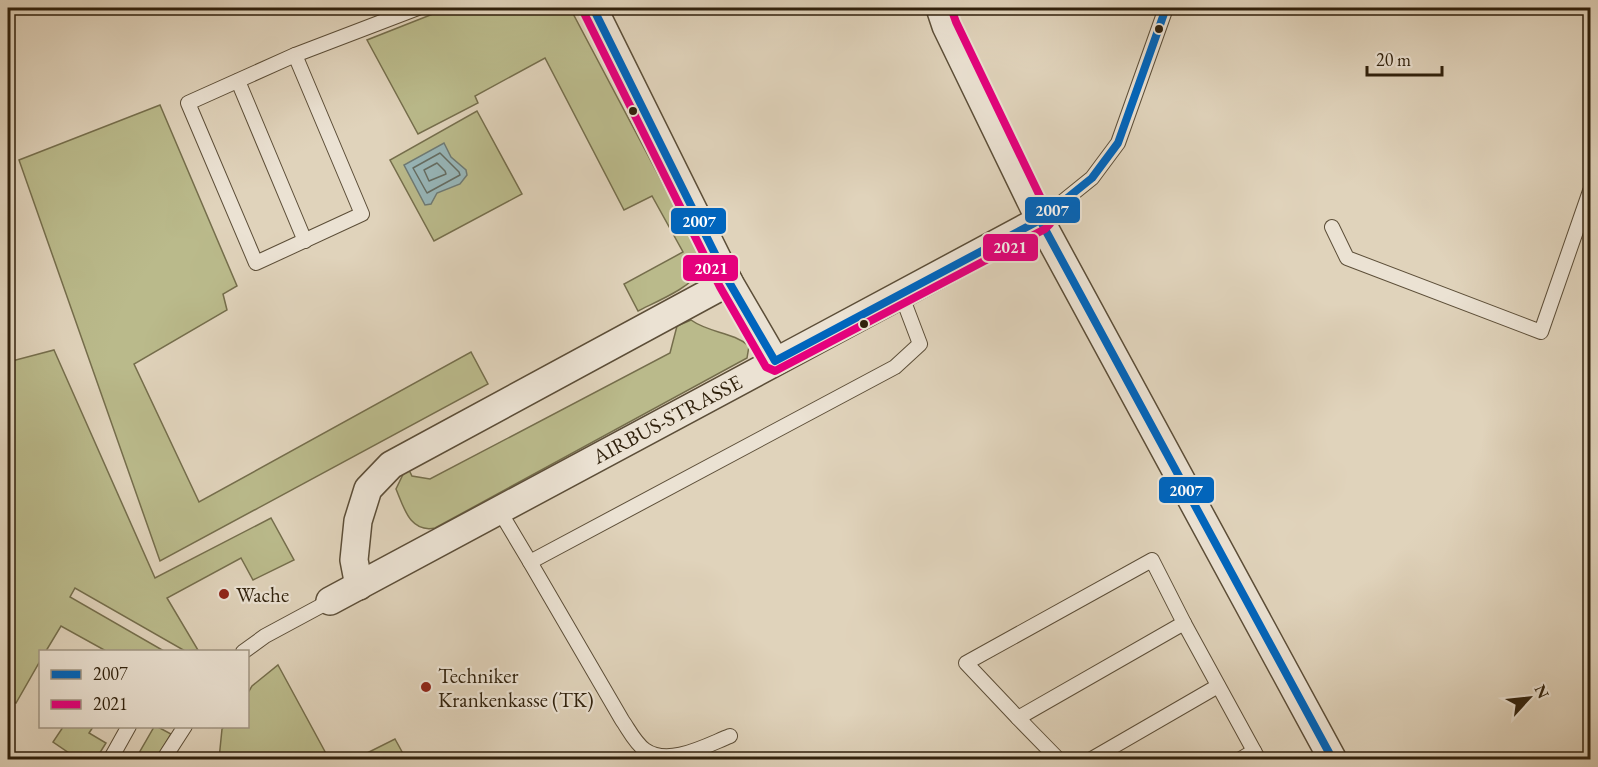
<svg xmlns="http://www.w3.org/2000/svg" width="1598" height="767" font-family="'EB Garamond',serif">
	<rect width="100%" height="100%" fill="#e0d3bb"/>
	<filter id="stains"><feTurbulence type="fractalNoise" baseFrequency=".00333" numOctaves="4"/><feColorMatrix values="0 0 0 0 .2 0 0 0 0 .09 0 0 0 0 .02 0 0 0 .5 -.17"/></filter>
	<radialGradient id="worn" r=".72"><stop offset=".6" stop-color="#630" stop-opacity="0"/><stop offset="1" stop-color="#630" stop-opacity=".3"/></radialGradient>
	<!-- green -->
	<g fill="#baba8b" stroke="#756e4c" stroke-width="1.5">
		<path d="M 448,8 L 570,8 L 697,248 C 700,256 702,263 699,271 C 693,287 653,303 638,311 L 624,284 L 683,252 L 652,196 L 624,210 L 545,58 L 475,96 L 478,103 L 418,134 L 367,40 Z"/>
		<path d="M 160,105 L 237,286 L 223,294 L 227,310 L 134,364 L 199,502 L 471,352 L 488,384 L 160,561 L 19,160 Z"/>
		<path d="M 477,111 L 522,194 L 434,241 L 390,160 Z"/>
		<path d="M 691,320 C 709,333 733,332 749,346 L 747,358 L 435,528 C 410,533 404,508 396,489 L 407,466 L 412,476 L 430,479 L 670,353 L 677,326 Z"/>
		<path d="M 54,350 L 155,578 L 271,518 L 294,560 L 253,580 L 241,558 L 167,598 L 198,650 L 185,651 L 75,588 L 70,597 L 164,651 L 106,651 L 61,626 L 46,651 L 40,652 L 40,661 L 16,703 L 8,699 L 8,362 Z"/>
		<path d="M 278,665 L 329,759 L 219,759 L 222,729 L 224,727 L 248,726 L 248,693 L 252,686 Z"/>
		<path d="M 93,727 L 89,733 L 106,743 L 96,759 L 78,759 L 53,742 L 63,727 Z"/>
		<path d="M 154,727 L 158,727 L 171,734 L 156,759 L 135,760 Z"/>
		<path d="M 395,739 L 406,759 L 355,759 Z"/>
	</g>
	<!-- water -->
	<path fill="#97b6b9" stroke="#6e7a74" stroke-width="1.5" d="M 444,143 L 451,157 L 466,170 L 467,175 L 460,184 L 437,193 L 431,204 L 425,205 L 404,165 Z"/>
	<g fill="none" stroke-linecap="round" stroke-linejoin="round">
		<!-- shore -->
		<g stroke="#646c62" stroke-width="1.5">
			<path d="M 440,153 L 459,172 L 460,175 L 427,193 L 413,168 Z"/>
			<path d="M 437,163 L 445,171 L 446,174 L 429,181 L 424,170 Z"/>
		</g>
		<defs>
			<g id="service">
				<path d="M 295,55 L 362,214 L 256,263 L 188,103 Z"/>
				<path d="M 295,55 L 418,8"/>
				<path d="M 238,81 L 305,241"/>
				<path d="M 1040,220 L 1092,178 L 1118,143 L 1166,8"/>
				<path d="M 1332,227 L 1347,258 L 1541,332 L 1590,191"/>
				<path d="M 499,510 L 530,562 L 895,367 L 920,344 L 901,294"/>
				<path d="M 530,562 L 622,720 C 629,730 635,743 645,750 C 669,767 707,745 730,736"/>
				<path d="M 243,652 L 265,636 L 330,601"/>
				<path d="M 1018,718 L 966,663 L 1152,560 L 1184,623"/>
				<path d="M 110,760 L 129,726"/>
				<path d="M 163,760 L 185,726"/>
				<path d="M 1059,760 L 1018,718 L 1184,623 L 1259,760"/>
				<path d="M 1090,760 L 1218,686"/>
				<path d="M 1239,760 L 1254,751"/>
			</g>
			<g id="minor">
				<path d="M 593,8 L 729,282 L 775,361"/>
				<path d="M 940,8 L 946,26 L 1040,220 L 1333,760"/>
				<path d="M 359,586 L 354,560 L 358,521 L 368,489 L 391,465 L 729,282"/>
				<path d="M 330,601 L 1040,220"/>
			</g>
		</defs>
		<!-- service casing -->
		<use href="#service" stroke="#5c4e38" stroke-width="16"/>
		<!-- minor casing -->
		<use href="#minor" stroke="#5c4e38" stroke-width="30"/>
		<!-- service -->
		<use href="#service" stroke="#ebe2d3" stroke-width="14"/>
		<!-- minor -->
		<use href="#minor" stroke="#ebe2d3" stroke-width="27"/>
		<defs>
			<g id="bus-1">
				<path d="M 593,8 L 729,282 L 775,361 L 1040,220 L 1092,178 L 1118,143 L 1166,8"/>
				<path d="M 1040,220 L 1333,760"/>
			</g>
			<path id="bus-2" d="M 584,13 L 720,287 L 766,367 L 775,371 L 1045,229 L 1050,224 L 1049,215 L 956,22 L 951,8"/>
		</defs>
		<!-- bus-1 casing -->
		<use href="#bus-1" stroke="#ebe2d3" stroke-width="12"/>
		<!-- bus-2 casing -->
		<use href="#bus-2" stroke="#ebe2d3" stroke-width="12"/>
		<!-- bus-1 -->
		<use href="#bus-1" stroke="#0065bd" stroke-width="8"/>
		<!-- bus-2 -->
		<use href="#bus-2" stroke="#e5007d" stroke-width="8"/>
	</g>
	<!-- markers -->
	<g fill="#30210c" stroke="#ebe2d3" stroke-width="2">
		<circle cx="1159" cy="29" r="5"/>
		<circle cx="633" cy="111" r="5"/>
		<circle cx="864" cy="324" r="5"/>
	</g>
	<g fill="#8f2418" stroke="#ebe2d3" stroke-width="2">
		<circle cx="224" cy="594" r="6"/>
		<circle cx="426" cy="687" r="6"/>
	</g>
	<g text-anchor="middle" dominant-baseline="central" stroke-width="4.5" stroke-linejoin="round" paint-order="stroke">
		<!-- street labels -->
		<g font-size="21" fill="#30210c" stroke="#ebe2d3">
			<text transform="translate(667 419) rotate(-28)">AIRBUS-STRASSE</text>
		</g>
		<!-- poi labels -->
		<g font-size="21" fill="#30210c" stroke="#ebe2d3" text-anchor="start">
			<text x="236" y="594">Wache</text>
			<text x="438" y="675">Techniker<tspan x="438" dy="24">Krankenkasse (TK)</tspan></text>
		</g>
	</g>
	<g stroke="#ebe2d3" stroke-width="2">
		<rect x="1024" y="196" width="57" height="28" rx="6" fill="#0065bd"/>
		<rect x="670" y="207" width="57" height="28" rx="6" fill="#0065bd"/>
		<rect x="982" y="233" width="57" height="29" rx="6" fill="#e5007d"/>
		<rect x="682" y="254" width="57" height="28" rx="6" fill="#e5007d"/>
		<rect x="1158" y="476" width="57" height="28" rx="6" fill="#0065bd"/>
	</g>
	<g font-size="16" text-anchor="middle" font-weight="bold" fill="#fff">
		<text x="1052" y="216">2007</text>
		<text x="699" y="227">2007</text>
		<text x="1010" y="253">2021</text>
		<text x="711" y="274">2021</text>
		<text x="1186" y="496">2007</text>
	</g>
	<!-- margin -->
	<rect width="1598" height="767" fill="none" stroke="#e0d3bb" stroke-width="30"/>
	<rect x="9" y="9" width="1580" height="749" fill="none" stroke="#30210c" stroke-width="3"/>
	<rect x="15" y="15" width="1568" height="737" fill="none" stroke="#30210c" stroke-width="1.5"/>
	<!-- legend -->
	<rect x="39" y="650" width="210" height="78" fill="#ebe2d3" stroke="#a09583" stroke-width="1.5"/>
	<rect x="51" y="670" width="30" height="9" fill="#0065bd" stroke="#a09583" stroke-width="1.5"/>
	<text x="93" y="680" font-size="18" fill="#30210c">2007</text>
	<rect x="51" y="700" width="30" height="9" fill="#e5007d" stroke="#a09583" stroke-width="1.5"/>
	<text x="93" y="710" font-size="18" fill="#30210c">2021</text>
	<!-- north arrow -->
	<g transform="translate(1529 698) rotate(63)" stroke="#ebe2d3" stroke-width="4.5" paint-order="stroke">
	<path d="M0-4.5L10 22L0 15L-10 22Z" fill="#30210c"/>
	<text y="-9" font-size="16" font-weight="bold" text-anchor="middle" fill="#30210c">N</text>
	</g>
	<!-- scale -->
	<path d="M1367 66v9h75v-9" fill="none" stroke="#30210c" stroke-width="3"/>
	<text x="1376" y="66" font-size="18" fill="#30210c" stroke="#ebe2d3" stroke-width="4.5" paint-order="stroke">20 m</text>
	<rect width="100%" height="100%" filter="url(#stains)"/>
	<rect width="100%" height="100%" fill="url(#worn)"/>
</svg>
